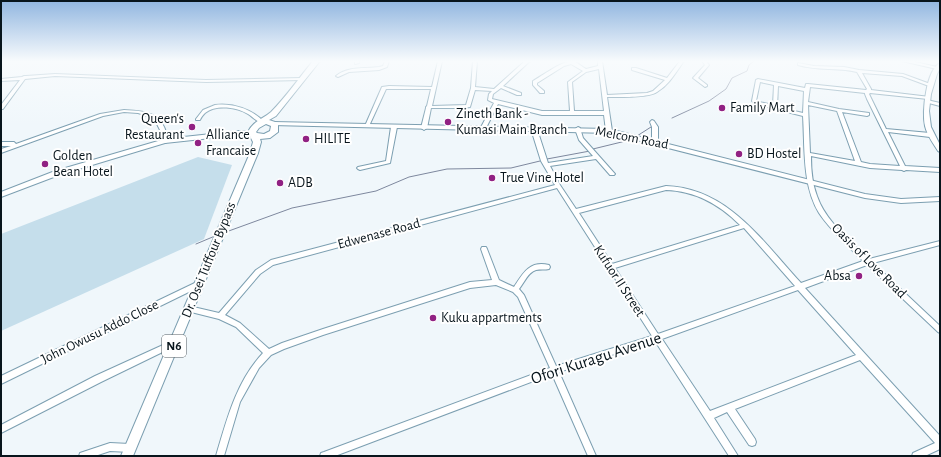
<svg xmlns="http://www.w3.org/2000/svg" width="941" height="457" font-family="'Alegreya Sans',sans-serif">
	<rect width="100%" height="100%" fill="#f0f7fb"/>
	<!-- green -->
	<path fill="#c5deeb" d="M 198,157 L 232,165 L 204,239 L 1,331 L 1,234 Z"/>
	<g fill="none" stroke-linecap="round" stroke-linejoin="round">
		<!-- stream -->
		<g stroke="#7e889e" stroke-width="1">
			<path d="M 672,118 L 709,101 L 726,89 L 732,78 L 747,71 L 749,65 L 754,61"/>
			<path d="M 637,136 L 651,127"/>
			<path d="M 593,149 L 634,139"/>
			<path d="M 547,159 L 590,151"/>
			<path d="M 226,232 L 292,208 L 376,191 L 409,177 L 447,169 L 511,168 L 540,161"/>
			<path d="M 196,244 L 215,236"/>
		</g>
		<defs>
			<g id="minor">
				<path d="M 355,61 L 359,61 L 359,63 L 355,64 Z"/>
				<path d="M 385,61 L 389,61 L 387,67 L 379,70 L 349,72 L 338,77 L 336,76 C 348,66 364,69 379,67 L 383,66 Z"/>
				<path d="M 438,61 L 442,61 L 432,106 L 466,105 L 471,88 L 473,61 L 477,61 L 475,87 L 494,89 L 525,61 L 530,61 L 503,86 L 521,93 L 521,95 L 517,95 L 501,88 L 493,94 L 492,99 L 542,111 L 570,111 L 568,82 L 583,71 L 571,64 L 564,66 L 537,83 L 537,85 L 544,91 L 544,93 L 540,93 L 533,85 L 533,81 C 542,76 563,60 573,61 C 577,62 582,67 586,69 L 598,66 L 598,61 L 602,61 L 607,95 L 647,93 L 653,91 L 665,80 L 632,70 L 632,68 L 636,68 L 667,78 L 680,61 L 684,61 C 676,72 669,85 657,92 C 649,98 618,97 607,97 L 612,131 L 609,133 L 606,131 L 604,115 L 542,115 L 498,104 L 485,130 L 481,130 L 480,129 L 494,103 L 488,100 L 489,94 L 492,91 L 475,90 L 470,107 L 463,108 L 431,108 L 427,128 L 424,130 L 421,128 L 426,108 L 426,107 L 427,106 L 431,89 L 386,89 L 369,126 L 369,127 L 365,127 L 365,126 L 382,87 L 389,86 L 432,87 ZM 599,69 L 604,111 L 574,111 L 572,82 L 586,72 Z"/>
				<path d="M 702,61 L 706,61 L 709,65 L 698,78 L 707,85 L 707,86 L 705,87 L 693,78 L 705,65 Z"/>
				<path d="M 902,61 L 911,61 L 937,67 L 939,68 L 937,69 Z"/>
				<path d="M 798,63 L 814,66 L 844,67 L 859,70 L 903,74 L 933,85 L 933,86 L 929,86 L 902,76 L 862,73 L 871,89 L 871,90 L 930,97 L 930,99 L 928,99 L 870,93 L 869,94 L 886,129 L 930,133 L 933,135 L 930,137 L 888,132 L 905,166 L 940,168 L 940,172 L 906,170 L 904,171 L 902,170 L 870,168 L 811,156 C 811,169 812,183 817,196 C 826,222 850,240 869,259 L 940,241 L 940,245 L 873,263 L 940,326 L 940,333 L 938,332 L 867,265 L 805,288 L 940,436 L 940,449 L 925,456 L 912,456 L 913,453 L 935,443 L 860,360 L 735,409 L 755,439 L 756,442 L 755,445 L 752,446 L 749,445 L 727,412 L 714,418 L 738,456 L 729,456 L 655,341 L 559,372 L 596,456 L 588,456 L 552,374 L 335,456 L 320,456 L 321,453 L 324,452 L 550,368 L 518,297 L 513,292 L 496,285 L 470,288 L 323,335 L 284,349 L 271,355 L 259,368 L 240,402 L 224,456 L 216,456 C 227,419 236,382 263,353 L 236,327 L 219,319 L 187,311 L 186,309 L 187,307 L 189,306 L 219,313 L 256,270 L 271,260 L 555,185 L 541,161 L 531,129 L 532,128 L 534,127 L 537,129 L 548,163 L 593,156 L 579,140 L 575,129 L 578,127 L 580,128 L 583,138 L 615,174 L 614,175 L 610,175 L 596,159 L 550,166 L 560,185 L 576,209 L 666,186 C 728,188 763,242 801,283 L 863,261 C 848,246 831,231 819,213 C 802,185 805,147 803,116 L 755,104 L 752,101 L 756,80 L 758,79 L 805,88 L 806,84 L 808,84 L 866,90 L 867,89 L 857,72 C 838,67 818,71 798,65 ZM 760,82 L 774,85 L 773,105 L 759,102 L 756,101 ZM 778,86 L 804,91 L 803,113 L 777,107 ZM 810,87 L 865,93 L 865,94 L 867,99 L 900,166 L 870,164 L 861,162 L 842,112 L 867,116 L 869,115 L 869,113 L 839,109 L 808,102 ZM 808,105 L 837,111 L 855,161 L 810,153 ZM 557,188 L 652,336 L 556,366 L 524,295 L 519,289 C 524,283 528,272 536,270 C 540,269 545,270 549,269 L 550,267 L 549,265 C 530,260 523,273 514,287 L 499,280 L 487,249 L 486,247 L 482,247 L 481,249 L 492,280 L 470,282 L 323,329 L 282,343 L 269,349 L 240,323 L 225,315 L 260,274 L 273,265 ZM 666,190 C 695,191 719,204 740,225 L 612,264 L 579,213 ZM 744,228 L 795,286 L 658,334 L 615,268 ZM 798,290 L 856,355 L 710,411 L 662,339 Z"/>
				<path d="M 55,74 L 206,80 L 302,78 L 304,79 L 302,80 L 206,82 L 55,76 L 25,79 L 3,109 L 1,109 L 1,105 L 20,80 L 1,81 L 1,79 L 22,77 L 24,76 L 26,76 Z"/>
				<path d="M 925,100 L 927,100 L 940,103 L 940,106 L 925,102 Z"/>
				<path d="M 215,105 C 233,103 252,109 264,122 L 264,123 C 258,123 253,117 248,114 C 237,107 216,104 205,113 C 203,115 201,117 200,120 L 196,120 L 196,119 L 203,110 Z"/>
				<path d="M 124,110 C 148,111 164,113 168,141 L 167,142 L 165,143 L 162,141 L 161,132 L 156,122 L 151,117 L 138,113 L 124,112 L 103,116 L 1,153 L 1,149 L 11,146 L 1,146 L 1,142 L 14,142 L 16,144 L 100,114 Z"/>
				<path d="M 652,120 L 654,121 L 658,127 L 658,142 L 655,144 L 652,142 L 652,127 L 650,122 Z"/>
				<path d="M 394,125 L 397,127 L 390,163 L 360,170 L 358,169 L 357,168 L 358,167 L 386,161 L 391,127 Z"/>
				<path d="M 199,281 L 201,282 L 202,284 L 201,286 L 1,384 L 1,376 Z"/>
				<path d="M 174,340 L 177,341 L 178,343 L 177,345 L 101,382 L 1,433 L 1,425 L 95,376 Z"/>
				<path d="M 110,443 L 130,444 L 133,445 L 134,448 L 133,451 L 130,452 L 110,451 L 95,456 L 79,456 L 80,453 Z"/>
			</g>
			<g id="major">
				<path d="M 940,63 L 940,68 L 937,74 L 931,94 L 929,111 L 931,127 L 940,145 L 940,152 L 938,151 C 933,143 927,135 925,126 C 922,112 926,70 940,63 Z"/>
				<path d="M 274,122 L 609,129 L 865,194 L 901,199 L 940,197 L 940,201 L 901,203 L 865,198 L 609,133 L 272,125 L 272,123 Z"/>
				<path d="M 239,131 L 252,132 L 255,134 L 252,136 L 239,135 L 165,143 L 59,175 L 1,197 L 1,192 L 55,171 L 165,139 Z"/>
			</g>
			<path id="highway" d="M 313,61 L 320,61 L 276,116 L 269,120 L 278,123 L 278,132 L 270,138 L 260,139 L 261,142 L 258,153 L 133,456 L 121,456 L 250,153 L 253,142 L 248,132 C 253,121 263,119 271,112 C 286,97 299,78 313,61 ZM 266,124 L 271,126 L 270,131 L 264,134 L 257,133 L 256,132 L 259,128 Z"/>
		</defs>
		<!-- minor casing -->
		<use href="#minor" stroke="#7c9fb1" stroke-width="2"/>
		<!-- major casing -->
		<use href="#major" stroke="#7c9fb1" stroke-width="2"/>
		<!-- highway casing -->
		<use href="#highway" stroke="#7c9fb1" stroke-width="2"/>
		<!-- minor -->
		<use href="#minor" fill="#fff" fill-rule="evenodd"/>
		<!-- major -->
		<use href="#major" fill="#fff" fill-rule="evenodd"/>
		<!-- highway -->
		<use href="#highway" fill="#fff" fill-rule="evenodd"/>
	</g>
	<!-- sky -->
	<linearGradient id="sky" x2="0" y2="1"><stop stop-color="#91b6e0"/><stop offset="0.49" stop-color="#f8fbfd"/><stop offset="1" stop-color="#f8fbfd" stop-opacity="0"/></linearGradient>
	<rect width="941" height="125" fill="url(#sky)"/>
	<!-- markers -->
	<g fill="#912183" stroke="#fff" stroke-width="1.5">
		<circle cx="722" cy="108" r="4"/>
		<circle cx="448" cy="122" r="4"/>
		<circle cx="192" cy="127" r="4"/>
		<circle cx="306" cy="139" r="4"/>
		<circle cx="198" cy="143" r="4"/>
		<circle cx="739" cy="154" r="4"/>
		<circle cx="45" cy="164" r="4"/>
		<circle cx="492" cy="178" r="4"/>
		<circle cx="280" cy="183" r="4"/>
		<circle cx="859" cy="276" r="4"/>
		<circle cx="433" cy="318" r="4"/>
	</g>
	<g text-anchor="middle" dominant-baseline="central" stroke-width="4" stroke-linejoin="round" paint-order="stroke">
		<!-- shield labels -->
		<rect fill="#fff" stroke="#525b60" stroke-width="1" x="162" y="335" width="24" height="22" rx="3"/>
		<g font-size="13" font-weight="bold" fill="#08151c">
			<text x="174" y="346">N6</text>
		</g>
		<!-- poi labels -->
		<g font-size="14" fill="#08151c" stroke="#fff" text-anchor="start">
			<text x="730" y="108">Family Mart</text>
			<text x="456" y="114">Zineth Bank -<tspan x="456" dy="16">Kumasi Main Branch</tspan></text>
			<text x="184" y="119" text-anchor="end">Queen's<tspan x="184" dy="16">Restaurant</tspan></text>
			<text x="206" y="135">Alliance<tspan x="206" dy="16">Francaise</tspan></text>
			<text x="314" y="139">HILITE</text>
			<text x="747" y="154">BD Hostel</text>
			<text x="53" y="156">Golden<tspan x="53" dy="16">Bean Hotel</tspan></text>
			<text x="500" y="178">True Vine Hotel</text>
			<text x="288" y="183">ADB</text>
			<text x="851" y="276" text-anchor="end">Absa</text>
			<text x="441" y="318">Kuku appartments</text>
		</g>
		<!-- street labels -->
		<g font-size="14" fill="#08151c" stroke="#fff">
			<text transform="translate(632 138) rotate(11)">Melcom Road</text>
			<text transform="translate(379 234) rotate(-15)">Edwenase Road</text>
			<text transform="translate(209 260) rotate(-68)">Dr. Osei Tuffour Bypass</text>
			<text transform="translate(869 261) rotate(45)">Oasis of Love Road</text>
			<text transform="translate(619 281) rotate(57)">Kufuor II Street</text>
			<text transform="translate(100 332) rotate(-26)">John Owusu Addo Close</text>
		</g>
		<!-- near-street labels -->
		<g font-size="17" fill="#08151c" stroke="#fff">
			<text transform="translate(596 358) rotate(-18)">Ofori Kuragu Avenue</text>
		</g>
	</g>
	<!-- border -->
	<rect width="941" height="457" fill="none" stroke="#08151c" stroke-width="4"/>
</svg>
